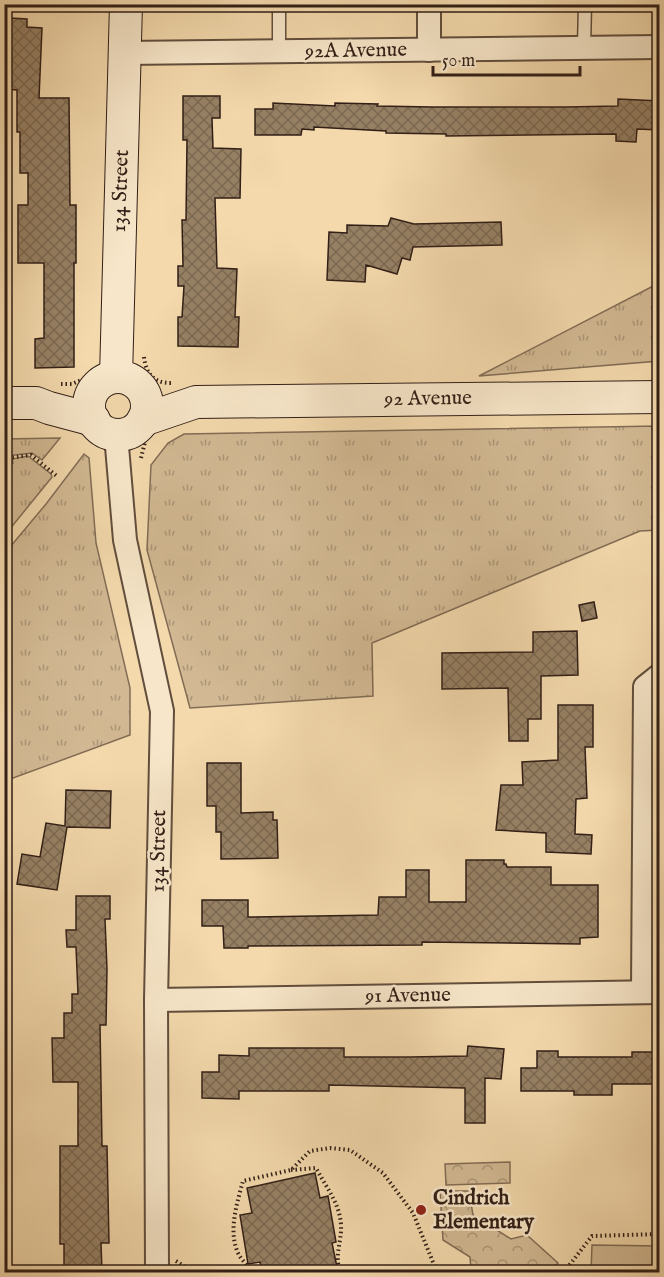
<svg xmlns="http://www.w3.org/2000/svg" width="664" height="1277" font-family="'IM FELL English',serif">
	<defs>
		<pattern id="grass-tufts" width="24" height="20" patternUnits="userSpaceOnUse" patternTransform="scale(1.5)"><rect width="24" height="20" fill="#d2b993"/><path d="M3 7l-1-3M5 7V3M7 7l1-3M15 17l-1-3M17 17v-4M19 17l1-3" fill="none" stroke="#ab9677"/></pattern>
		<pattern id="forest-crowns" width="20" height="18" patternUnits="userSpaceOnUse" patternTransform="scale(1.5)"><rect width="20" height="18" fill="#d2b993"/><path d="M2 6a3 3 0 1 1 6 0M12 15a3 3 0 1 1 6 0" fill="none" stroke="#ab9677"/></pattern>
		<pattern id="building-cross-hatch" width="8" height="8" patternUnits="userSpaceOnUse" patternTransform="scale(1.5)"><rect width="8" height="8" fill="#968064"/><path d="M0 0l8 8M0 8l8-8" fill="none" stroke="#7b6851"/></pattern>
	</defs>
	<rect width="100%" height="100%" fill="#f3d9ac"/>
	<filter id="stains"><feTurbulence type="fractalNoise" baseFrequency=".00333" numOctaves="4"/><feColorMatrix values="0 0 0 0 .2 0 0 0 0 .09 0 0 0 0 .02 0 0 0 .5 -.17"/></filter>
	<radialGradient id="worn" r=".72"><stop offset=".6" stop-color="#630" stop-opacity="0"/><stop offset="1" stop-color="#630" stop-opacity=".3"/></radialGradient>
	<!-- grass -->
	<g fill="url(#grass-tufts)" stroke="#826c55" stroke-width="1.5">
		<path d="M 659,283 L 659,361 L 479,376 Z"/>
		<path d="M 659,426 L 659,530 L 640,531 L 372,643 L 373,696 L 190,708 L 147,550 L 151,465 L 168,443 L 184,434 Z"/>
		<path d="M 60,438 L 42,460 L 32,453 L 6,456 L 5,454 L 5,439 Z"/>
		<path d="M 84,454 L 89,458 L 96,543 L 130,688 L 130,735 L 5,781 L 5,553 L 46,504 Z"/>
		<path d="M 28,456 L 51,474 L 52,477 L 5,535 L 5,471 L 13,463 L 12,459 Z"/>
	</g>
	<!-- forest -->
	<g fill="url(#forest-crowns)" stroke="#826c55" stroke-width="1.5">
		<path d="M 510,1162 L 510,1183 L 446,1185 L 445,1164 Z"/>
		<path d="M 440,1191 L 469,1191 L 473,1215 L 511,1239 L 527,1235 L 558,1263 L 548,1272 L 474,1272 L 471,1270 L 470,1257 L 443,1240 Z"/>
	</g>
	<!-- garden -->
	<path fill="#d2b993" stroke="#826c55" stroke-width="1.5" d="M 592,1245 L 659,1246 L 659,1272 L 591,1272 Z"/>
	<!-- building -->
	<g fill="url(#building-cross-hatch)" stroke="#321f17" stroke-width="1.5">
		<path d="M 10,18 L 27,19 L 27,27 L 42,28 L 39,98 L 69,98 L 70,205 L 76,205 L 76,263 L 74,263 L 74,367 L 35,368 L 35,339 L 44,338 L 44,263 L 18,263 L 18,205 L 28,205 L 28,173 L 20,173 L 20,132 L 17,132 L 17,90 L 6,89 Z"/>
		<path d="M 183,96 L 220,96 L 220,118 L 212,118 L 213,148 L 241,149 L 240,198 L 215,198 L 217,268 L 237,269 L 235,317 L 239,317 L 238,347 L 178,346 L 178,317 L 182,317 L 184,286 L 178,286 L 178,266 L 183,266 L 182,220 L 186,220 L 187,140 L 183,140 Z"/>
		<path d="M 618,99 L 660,101 L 660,130 L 637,129 L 636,142 L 616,141 L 616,134 L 446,136 L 446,134 L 386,133 L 386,131 L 314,127 L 314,130 L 302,129 L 301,135 L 255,135 L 255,109 L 273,109 L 273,103 L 335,106 L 335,103 L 378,104 L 377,106 L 432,107 L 565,107 L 618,106 Z"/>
		<path d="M 391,218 L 414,224 L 501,222 L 502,245 L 413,247 L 410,260 L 402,258 L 397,274 L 366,265 L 365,282 L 327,280 L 329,232 L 347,233 L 347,225 L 388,226 Z"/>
		<path d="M 594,602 L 597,618 L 582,621 L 579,605 Z"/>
		<path d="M 577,631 L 578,675 L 541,676 L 541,719 L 528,719 L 528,741 L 509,741 L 508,688 L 442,689 L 442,653 L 533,652 L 533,632 Z"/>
		<path d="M 558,705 L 593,705 L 593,747 L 585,747 L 587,798 L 576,799 L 575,834 L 592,835 L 591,854 L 546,852 L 546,833 L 496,830 L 501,785 L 523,785 L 522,762 L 558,760 Z"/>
		<path d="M 207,763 L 241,763 L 241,813 L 273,812 L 273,820 L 277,820 L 278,858 L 221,859 L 221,832 L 216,832 L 216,806 L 207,806 Z"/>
		<path d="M 66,790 L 111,791 L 110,828 L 67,827 L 57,890 L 17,884 L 22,854 L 40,857 L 46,823 L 65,826 Z"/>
		<path d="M 466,860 L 504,860 L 504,864 L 506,864 L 507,867 L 551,867 L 551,885 L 598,885 L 598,937 L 580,938 L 580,944 L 422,942 L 422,945 L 248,946 L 248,948 L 224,948 L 223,926 L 202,926 L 202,900 L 248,900 L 248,917 L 378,915 L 379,897 L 406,897 L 406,870 L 429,870 L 429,902 L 466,902 Z"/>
		<path d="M 76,896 L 110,896 L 110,919 L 105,919 L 107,969 L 106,1025 L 100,1025 L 102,1146 L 107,1146 L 109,1243 L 101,1243 L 102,1272 L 76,1272 L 76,1269 L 64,1270 L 64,1244 L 60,1244 L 60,1146 L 78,1146 L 78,1082 L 53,1082 L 52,1038 L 64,1038 L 64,1013 L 72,1013 L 72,994 L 78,994 L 76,947 L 67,947 L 66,930 L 76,930 Z"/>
		<path d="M 468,1046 L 504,1049 L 501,1079 L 485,1078 L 485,1123 L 465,1123 L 465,1088 L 329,1085 L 329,1091 L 239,1091 L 239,1099 L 202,1098 L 202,1072 L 219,1072 L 219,1055 L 249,1056 L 249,1048 L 344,1048 L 344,1057 L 409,1057 L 467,1056 Z"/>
		<path d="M 537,1051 L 558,1051 L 558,1057 L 632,1057 L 632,1052 L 660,1052 L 660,1084 L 612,1084 L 612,1095 L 574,1095 L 574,1091 L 521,1091 L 521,1068 L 537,1068 Z"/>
		<path d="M 315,1173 L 320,1198 L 328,1196 L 336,1242 L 332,1243 L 338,1272 L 262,1272 L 260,1262 L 248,1264 L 240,1215 L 252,1213 L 247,1188 Z"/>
	</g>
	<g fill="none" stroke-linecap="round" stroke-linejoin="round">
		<defs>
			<g id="lane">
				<path d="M 584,47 L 585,4"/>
				<path d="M 279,52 L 279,4"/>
			</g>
			<g id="street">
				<path d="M 429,50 L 429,4"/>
				<path d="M 125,53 L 660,47"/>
				<path d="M 116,435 L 125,540 L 162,711 L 156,1000 L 157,1272"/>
				<path d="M 643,992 L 645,687 L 660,675"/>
				<path d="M 156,1000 L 660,992"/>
			</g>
			<g id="secondary">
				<path d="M 116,377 L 126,4"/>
				<circle cx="118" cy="406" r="29"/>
				<path d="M 4,403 L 36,403 L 49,408 L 94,420"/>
				<path d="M 143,420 L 196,402 L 660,397"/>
			</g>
		</defs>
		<!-- lane casing -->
		<use href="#lane" stroke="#624e3c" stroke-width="15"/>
		<!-- street casing -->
		<use href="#street" stroke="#624e3c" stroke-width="26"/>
		<!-- secondary casing -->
		<use href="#secondary" stroke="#321f17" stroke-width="34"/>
		<!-- path -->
		<g stroke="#321f17" stroke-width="4" stroke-dasharray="1.5 3" stroke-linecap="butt">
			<path d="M 144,357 C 146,374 154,383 171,383"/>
			<path d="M 61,384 L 72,384 L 91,376"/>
			<path d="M 8,458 L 31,455 L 58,477"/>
			<path d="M 141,458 L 145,442"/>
			<path d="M 291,1170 L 316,1168 C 326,1187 340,1204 341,1225 C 342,1242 334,1254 340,1272"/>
			<path d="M 176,1261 L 193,1272"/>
			<path d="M 252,1272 C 248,1265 241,1260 238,1253 C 228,1231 237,1203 243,1181 L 291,1170 L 310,1151 L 330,1148 L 350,1150 L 383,1173 L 413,1213 L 437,1272"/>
			<path d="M 564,1272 L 592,1236 L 660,1234"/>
		</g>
		<!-- lane -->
		<use href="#lane" stroke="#f7e6c9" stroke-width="12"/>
		<!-- street -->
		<use href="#street" stroke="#f7e6c9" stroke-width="22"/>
		<!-- secondary -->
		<use href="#secondary" stroke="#f7e6c9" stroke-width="32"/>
	</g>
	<!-- markers -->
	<circle fill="#8f2418" stroke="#f7e6c9" stroke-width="2" cx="421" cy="1210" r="6"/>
	<g text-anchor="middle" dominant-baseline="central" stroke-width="5" stroke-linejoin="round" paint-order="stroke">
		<!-- street labels -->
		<g font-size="21" fill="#321f17" stroke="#f7e6c9">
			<text transform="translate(356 51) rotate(-1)">92A Avenue</text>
			<text transform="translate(121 191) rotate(-88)">134 Street</text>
			<text transform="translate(428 399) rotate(-1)">92 Avenue</text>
			<text transform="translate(159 851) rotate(-89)">134 Street</text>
			<text transform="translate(408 996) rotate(-1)">91 Avenue</text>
		</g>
		<!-- poi labels -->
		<g font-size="21" font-weight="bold" fill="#321f17" stroke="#f7e6c9" text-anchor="start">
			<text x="433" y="1198">Cindrich<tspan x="433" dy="24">Elementary</tspan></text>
		</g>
	</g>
	<!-- margin -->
	<rect width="664" height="1277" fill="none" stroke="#f3d9ac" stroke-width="24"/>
	<rect x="6" y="6" width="652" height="1265" fill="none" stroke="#321f17" stroke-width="3"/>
	<rect x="12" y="12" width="640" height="1253" fill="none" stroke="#321f17" stroke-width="1.5"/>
	<!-- scale -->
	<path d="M433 66v9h147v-9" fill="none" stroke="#321f17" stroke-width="3"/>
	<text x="442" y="66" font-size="18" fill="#321f17" stroke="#f7e6c9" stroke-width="4.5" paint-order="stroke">50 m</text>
	<rect width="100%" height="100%" filter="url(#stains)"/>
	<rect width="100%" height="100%" fill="url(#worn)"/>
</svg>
